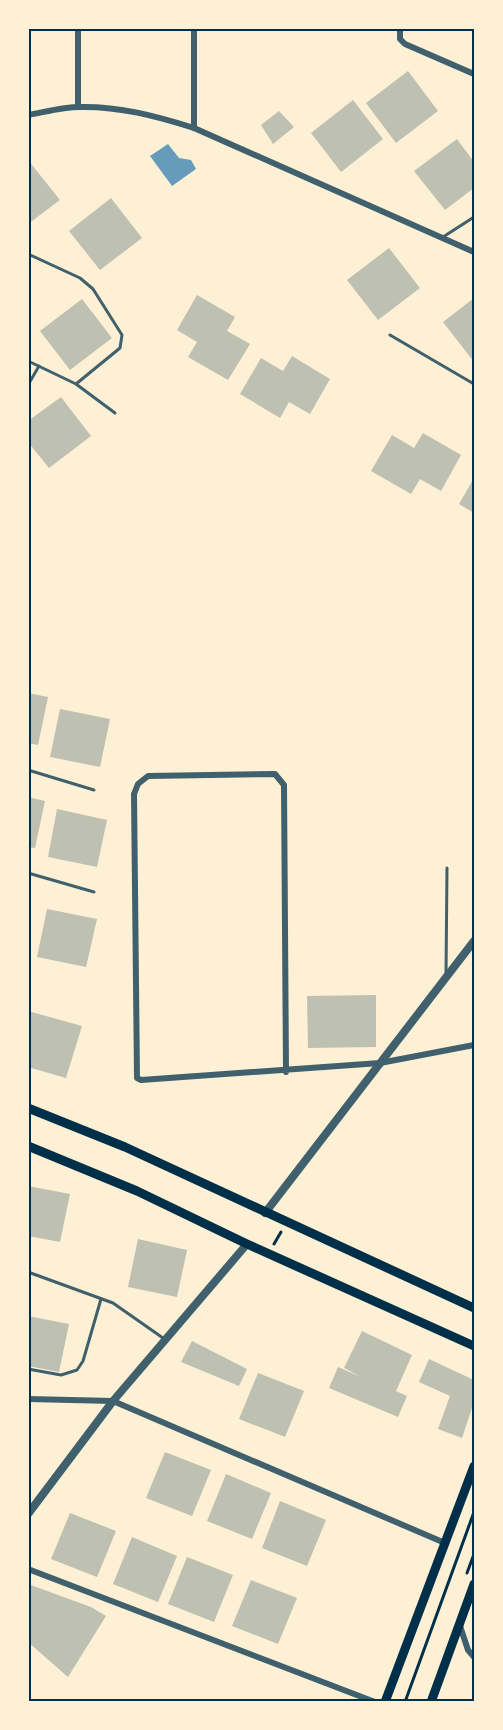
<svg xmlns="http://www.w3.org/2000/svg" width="503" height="1730" font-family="'IBM Plex Sans',sans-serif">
	<rect width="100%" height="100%" fill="#fdf0d5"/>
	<!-- water -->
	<path fill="#669bbc" d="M 168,144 L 179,158 L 191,160 L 196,169 L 172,186 L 150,156 Z"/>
	<!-- building -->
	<g fill="#bec0b2">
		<path d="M 408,71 L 438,111 L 396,143 L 366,103 Z"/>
		<path d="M 353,100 L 383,139 L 341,172 L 311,133 Z"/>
		<path d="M 279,111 L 294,127 L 273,144 L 261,125 Z"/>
		<path d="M 457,139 L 474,162 L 474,188 L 445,210 L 414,171 Z"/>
		<path d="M 28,160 L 60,200 L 28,224 Z"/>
		<path d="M 111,198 L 142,238 L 100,270 L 69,231 Z"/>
		<path d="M 389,248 L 420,288 L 378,320 L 347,280 Z"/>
		<path d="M 197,295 L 235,317 L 227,331 L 250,344 L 228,380 L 188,357 L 197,342 L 177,330 Z"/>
		<path d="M 474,298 L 474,362 L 443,322 Z"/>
		<path d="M 82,299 L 112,338 L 70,370 L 40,331 Z"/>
		<path d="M 292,356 L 330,379 L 310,414 L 289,402 L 280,418 L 240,394 L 261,358 L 283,371 Z"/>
		<path d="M 61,397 L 91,436 L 49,468 L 28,442 L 28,421 Z"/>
		<path d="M 423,433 L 461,455 L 441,491 L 420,479 L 411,494 L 371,471 L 392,435 L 414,448 Z"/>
		<path d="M 474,478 L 474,513 L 459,504 Z"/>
		<path d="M 28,693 L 48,697 L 38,745 L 28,743 Z"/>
		<path d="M 60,709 L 110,719 L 100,767 L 50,757 Z"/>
		<path d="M 28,797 L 45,801 L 35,848 L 28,847 Z"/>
		<path d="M 57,809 L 107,820 L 97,867 L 48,857 Z"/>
		<path d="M 47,909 L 97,919 L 86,967 L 37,957 Z"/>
		<path d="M 376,995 L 376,1047 L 308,1048 L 307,996 Z"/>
		<path d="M 28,1011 L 82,1026 L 66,1078 L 28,1067 Z"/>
		<path d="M 28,1186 L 70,1194 L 60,1242 L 28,1236 Z"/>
		<path d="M 138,1239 L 187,1250 L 177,1297 L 128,1287 Z"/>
		<path d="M 28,1316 L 69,1324 L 59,1372 L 28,1366 Z"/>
		<path d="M 362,1331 L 412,1355 L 396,1391 L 407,1396 L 398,1417 L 329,1388 L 338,1367 L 361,1377 L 344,1368 Z"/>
		<path d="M 192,1341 L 247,1369 L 239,1386 L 181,1362 Z"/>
		<path d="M 429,1359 L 474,1380 L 474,1402 L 462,1438 L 438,1429 L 450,1396 L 419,1382 Z"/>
		<path d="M 258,1373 L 304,1391 L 285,1437 L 239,1419 Z"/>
		<path d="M 165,1452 L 211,1470 L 192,1516 L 146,1498 Z"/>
		<path d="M 226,1474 L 271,1493 L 252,1539 L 207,1521 Z"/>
		<path d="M 280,1501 L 326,1520 L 307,1566 L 262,1548 Z"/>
		<path d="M 70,1513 L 116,1531 L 97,1577 L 51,1559 Z"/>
		<path d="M 132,1537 L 177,1556 L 158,1602 L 113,1584 Z"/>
		<path d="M 187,1557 L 233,1575 L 214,1622 L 168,1604 Z"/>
		<path d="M 251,1580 L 297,1598 L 278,1644 L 232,1626 Z"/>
		<path d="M 28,1584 L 91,1607 L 106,1616 L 68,1677 L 28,1642 Z"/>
	</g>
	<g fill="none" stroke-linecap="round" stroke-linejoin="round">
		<!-- path -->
		<g stroke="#003049" stroke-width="3">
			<path d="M 274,1244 L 281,1232"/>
			<path d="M 467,1573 L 474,1554"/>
			<path d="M 405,1702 L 474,1512"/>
		</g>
		<!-- service -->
		<g stroke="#3f606c" stroke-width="3">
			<path d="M 443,237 L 474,217"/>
			<path d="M 28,254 L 80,278 L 93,289 L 122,335 L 120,348 L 76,384"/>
			<path d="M 390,335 L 474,384"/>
			<path d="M 28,361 L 76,384 L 115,413"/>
			<path d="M 28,385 L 39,366"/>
			<path d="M 28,770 L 94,790"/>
			<path d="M 28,873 L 94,892"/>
			<path d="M 446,975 L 447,868"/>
			<path d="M 28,1272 L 113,1303 L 163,1338"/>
			<path d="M 28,1369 L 61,1375 L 77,1370 L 83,1361 L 101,1299"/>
		</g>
		<!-- minor -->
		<g stroke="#3f606c" stroke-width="6">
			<path d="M 78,28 L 78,107"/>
			<path d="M 400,28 L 400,39 L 405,44 L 474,74"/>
			<path d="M 28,115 C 45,112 63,107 79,107 C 119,106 156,116 194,128 L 474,252"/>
			<path d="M 194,128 L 194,28"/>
			<path d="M 286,1072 L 284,785 L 275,774 L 148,776 L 138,784 L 134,794 L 137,1078 L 141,1080 L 380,1063 L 474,1045"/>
			<path d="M 28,1399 L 113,1401 L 445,1543"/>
			<path d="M 28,1569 L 375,1702"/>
			<path d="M 460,1626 L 468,1650 L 474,1657"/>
		</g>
		<!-- tertiary -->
		<g stroke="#3f606c" stroke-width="8">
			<path d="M 265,1213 L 474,941"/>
			<path d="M 28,1514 L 113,1401 L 247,1244"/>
		</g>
		<!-- secondary -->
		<g stroke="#003049" stroke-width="9">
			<path d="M 28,1108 L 125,1147 L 474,1308"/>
			<path d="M 28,1146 L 137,1191 L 247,1244 L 474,1346"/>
			<path d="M 385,1702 L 474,1466"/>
			<path d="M 431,1702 L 474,1584"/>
		</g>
	</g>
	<!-- border -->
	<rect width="503" height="1730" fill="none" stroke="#fdf0d5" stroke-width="60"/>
	<rect x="30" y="30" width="443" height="1670" fill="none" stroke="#003049" stroke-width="2"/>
</svg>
